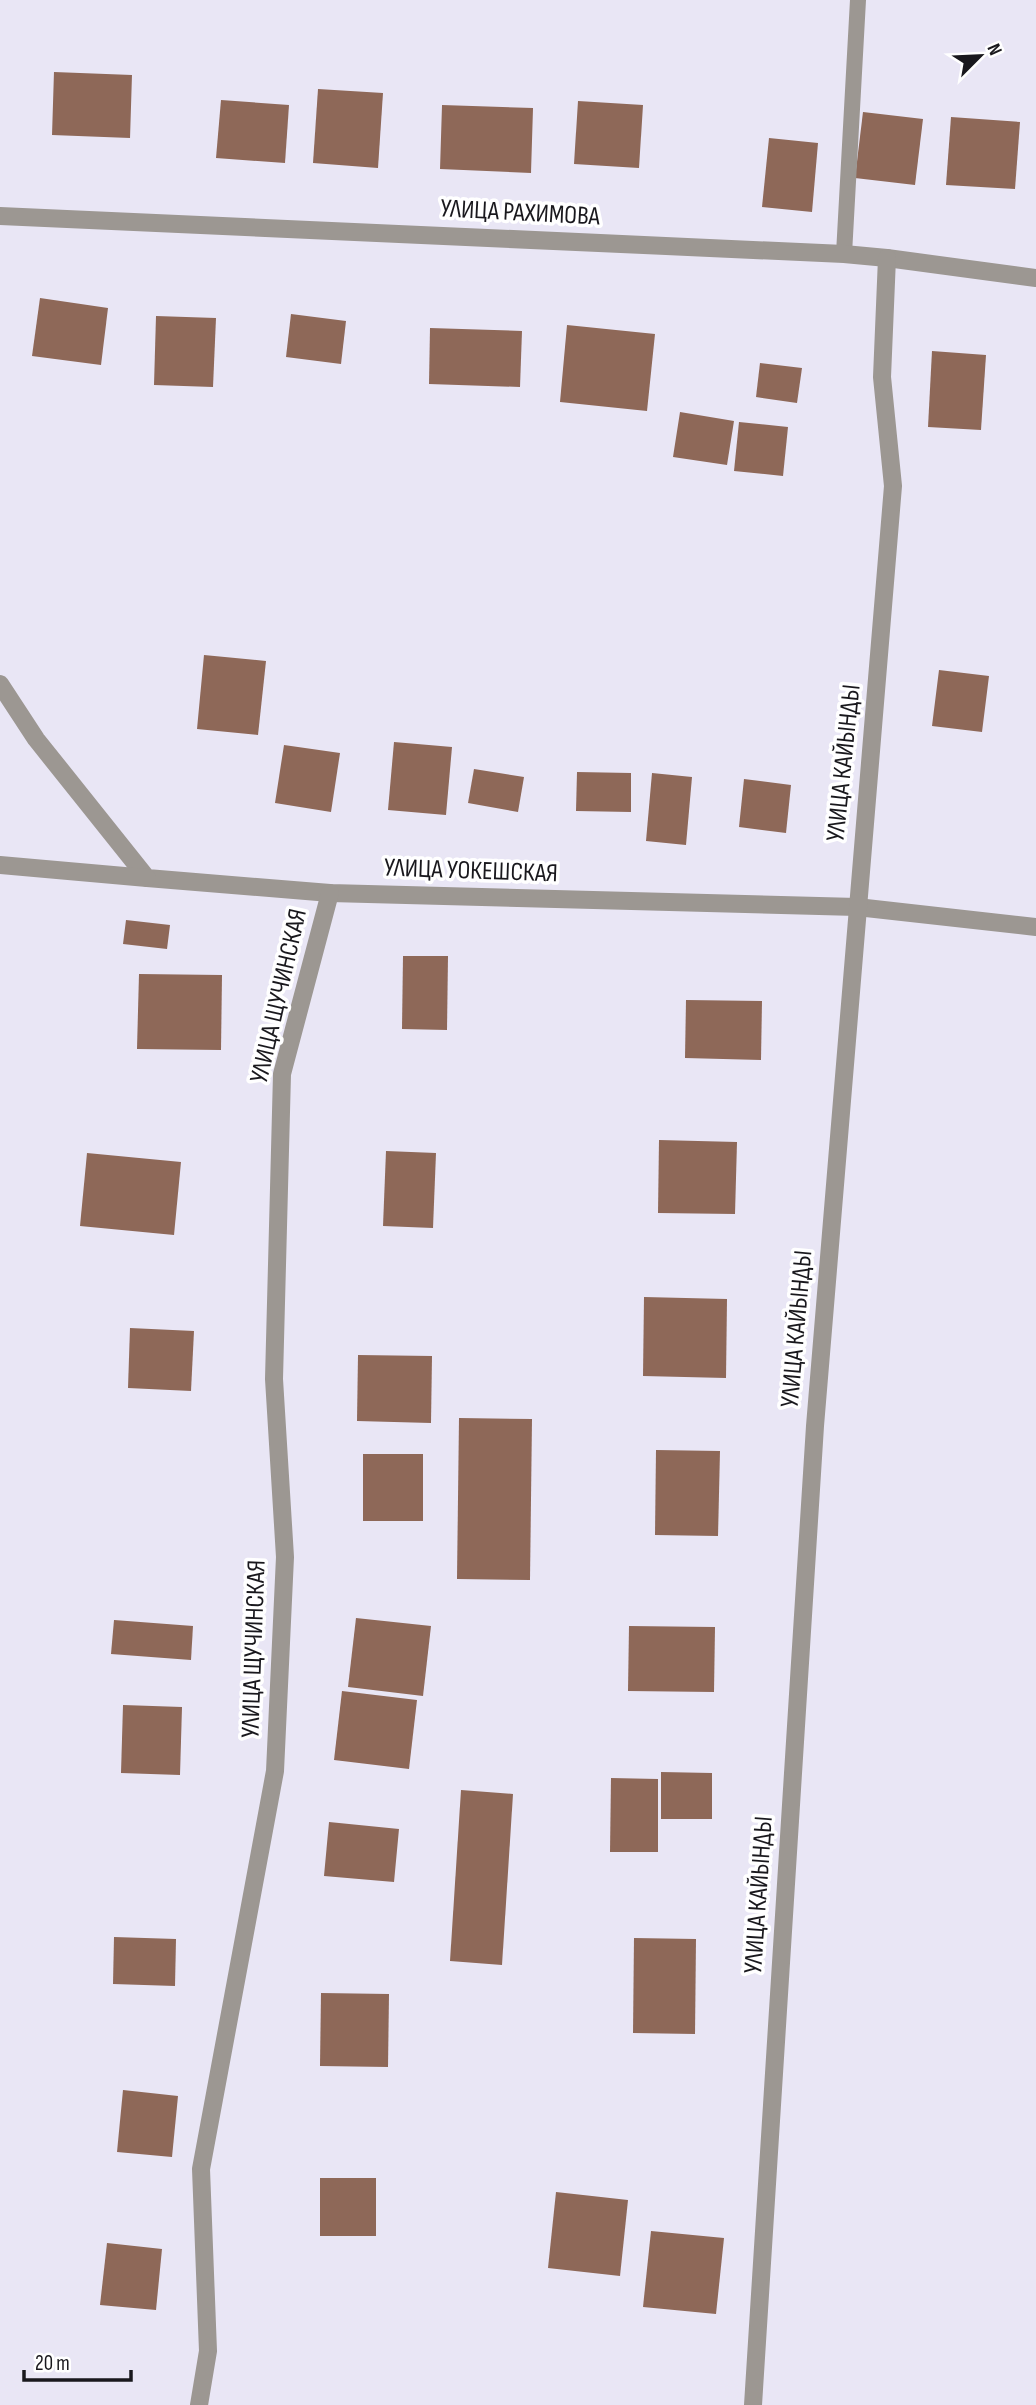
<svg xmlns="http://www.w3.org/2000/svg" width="1036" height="2405" font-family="'Sofia Sans Condensed',sans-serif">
	<rect width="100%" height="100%" fill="#e9e6f5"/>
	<!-- building -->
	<g fill="#8e6858">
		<path d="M 54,72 L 132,75 L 130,138 L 52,135 Z"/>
		<path d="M 318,89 L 383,93 L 378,168 L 313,163 Z"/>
		<path d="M 221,100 L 289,105 L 285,163 L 216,158 Z"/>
		<path d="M 578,101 L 643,105 L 639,168 L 574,164 Z"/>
		<path d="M 442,105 L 533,108 L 531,173 L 440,169 Z"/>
		<path d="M 863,112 L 923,119 L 915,185 L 855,178 Z"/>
		<path d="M 951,117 L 1020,122 L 1015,189 L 946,185 Z"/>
		<path d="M 769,138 L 818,143 L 812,212 L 762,207 Z"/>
		<path d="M 40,298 L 108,308 L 101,365 L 32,356 Z"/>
		<path d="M 291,314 L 346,321 L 341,364 L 286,357 Z"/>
		<path d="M 156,316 L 216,318 L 213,387 L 154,385 Z"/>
		<path d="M 567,325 L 655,334 L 647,411 L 560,402 Z"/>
		<path d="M 430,328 L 522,331 L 520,387 L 429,384 Z"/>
		<path d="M 932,351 L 986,355 L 981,430 L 928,427 Z"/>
		<path d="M 760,363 L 802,368 L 797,403 L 756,397 Z"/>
		<path d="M 680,412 L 734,421 L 727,465 L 673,457 Z"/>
		<path d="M 739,422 L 788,427 L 783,476 L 734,471 Z"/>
		<path d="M 204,655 L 266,661 L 258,735 L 197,729 Z"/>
		<path d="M 939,670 L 989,676 L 982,732 L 932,726 Z"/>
		<path d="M 394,742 L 452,747 L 446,815 L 388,810 Z"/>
		<path d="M 284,745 L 340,753 L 331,812 L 275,803 Z"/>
		<path d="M 474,769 L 524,777 L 518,812 L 468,803 Z"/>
		<path d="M 577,772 L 631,773 L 631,812 L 576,811 Z"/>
		<path d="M 652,773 L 692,777 L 686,845 L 646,841 Z"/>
		<path d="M 744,779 L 791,785 L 786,833 L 739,827 Z"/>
		<path d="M 126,920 L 170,925 L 167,949 L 123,944 Z"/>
		<path d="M 403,956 L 448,956 L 447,1030 L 402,1029 Z"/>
		<path d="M 139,974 L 222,975 L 221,1050 L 137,1049 Z"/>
		<path d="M 686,1000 L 762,1001 L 761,1060 L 685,1058 Z"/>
		<path d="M 659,1140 L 737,1142 L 735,1214 L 658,1213 Z"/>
		<path d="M 386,1151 L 436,1153 L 433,1228 L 383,1226 Z"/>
		<path d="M 87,1153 L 181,1162 L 174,1235 L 80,1226 Z"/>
		<path d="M 644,1297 L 727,1299 L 726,1378 L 643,1376 Z"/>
		<path d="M 130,1328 L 194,1331 L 191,1391 L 128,1388 Z"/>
		<path d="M 358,1355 L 432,1356 L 431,1423 L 357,1421 Z"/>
		<path d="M 459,1418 L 532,1419 L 530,1580 L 457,1579 Z"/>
		<path d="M 656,1450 L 720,1451 L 718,1536 L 655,1535 Z"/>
		<rect x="363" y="1454" width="60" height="67"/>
		<path d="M 356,1618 L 431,1626 L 423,1696 L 348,1687 Z"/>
		<path d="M 114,1620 L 193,1626 L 191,1660 L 111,1654 Z"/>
		<path d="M 629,1626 L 715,1627 L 714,1692 L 628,1691 Z"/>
		<path d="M 342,1691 L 417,1700 L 409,1769 L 334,1760 Z"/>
		<path d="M 123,1705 L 182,1707 L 180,1775 L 121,1773 Z"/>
		<path d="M 661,1772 L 712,1773 L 712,1819 L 661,1819 Z"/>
		<path d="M 611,1778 L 658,1779 L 658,1852 L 610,1852 Z"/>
		<path d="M 461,1790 L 513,1794 L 502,1965 L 450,1961 Z"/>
		<path d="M 329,1822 L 399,1829 L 394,1882 L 324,1876 Z"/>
		<path d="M 114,1937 L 176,1939 L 175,1986 L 113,1984 Z"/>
		<path d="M 634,1938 L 696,1939 L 695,2034 L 633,2033 Z"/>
		<path d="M 321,1993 L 389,1994 L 388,2067 L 320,2066 Z"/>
		<path d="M 123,2090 L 178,2096 L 172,2157 L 117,2152 Z"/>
		<rect x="320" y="2178" width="56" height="58"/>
		<path d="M 556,2192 L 628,2200 L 620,2276 L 548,2268 Z"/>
		<path d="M 651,2231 L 724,2238 L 716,2314 L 643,2307 Z"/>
		<path d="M 107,2243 L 162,2249 L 156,2310 L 100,2305 Z"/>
	</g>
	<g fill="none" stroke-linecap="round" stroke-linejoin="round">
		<!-- service -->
		<path stroke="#9c9792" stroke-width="16" d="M 844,254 L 858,0"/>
		<!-- minor -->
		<g stroke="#9c9792" stroke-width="18">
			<path d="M 0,216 L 844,254 L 887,258 L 1036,278"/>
			<path d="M 0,684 L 36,739 L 147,878 L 330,893 L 857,907 L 1036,927"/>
			<path d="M 0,865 L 147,878"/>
			<path d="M 199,2405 L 208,2351 L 201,2169 L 275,1771 L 285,1557 L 274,1379 L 282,1074 L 330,893"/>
			<path d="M 753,2405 L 815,1426 L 893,486 L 882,377 L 887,258"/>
		</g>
	</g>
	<g text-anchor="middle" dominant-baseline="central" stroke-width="7" stroke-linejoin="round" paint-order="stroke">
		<!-- street labels -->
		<g font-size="26" fill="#19181d" stroke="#fff">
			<text transform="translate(520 213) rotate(3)">УЛИЦА РАХИМОВА</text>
			<text transform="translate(844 763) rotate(-84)">УЛИЦА КАЙЫНДЫ</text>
			<text transform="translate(471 871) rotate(2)">УЛИЦА УОКЕШСКАЯ</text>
			<text transform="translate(279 996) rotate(-77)">УЛИЦА ЩУЧИНСКАЯ</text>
			<text transform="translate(797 1329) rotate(-85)">УЛИЦА КАЙЫНДЫ</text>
			<text transform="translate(254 1649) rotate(-88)">УЛИЦА ЩУЧИНСКАЯ</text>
			<text transform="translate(759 1895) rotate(-86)">УЛИЦА КАЙЫНДЫ</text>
		</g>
	</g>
	<!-- north arrow -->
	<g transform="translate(980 56) rotate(66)" stroke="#ffffff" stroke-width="5" paint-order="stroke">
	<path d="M0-5L12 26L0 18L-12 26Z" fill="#19181d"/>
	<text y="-10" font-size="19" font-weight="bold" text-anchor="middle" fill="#19181d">N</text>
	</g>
	<!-- scale -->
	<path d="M24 2370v10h107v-10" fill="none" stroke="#19181d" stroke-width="3.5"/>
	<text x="35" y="2370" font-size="21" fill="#19181d" stroke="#ffffff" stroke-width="5" paint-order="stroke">20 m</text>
</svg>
